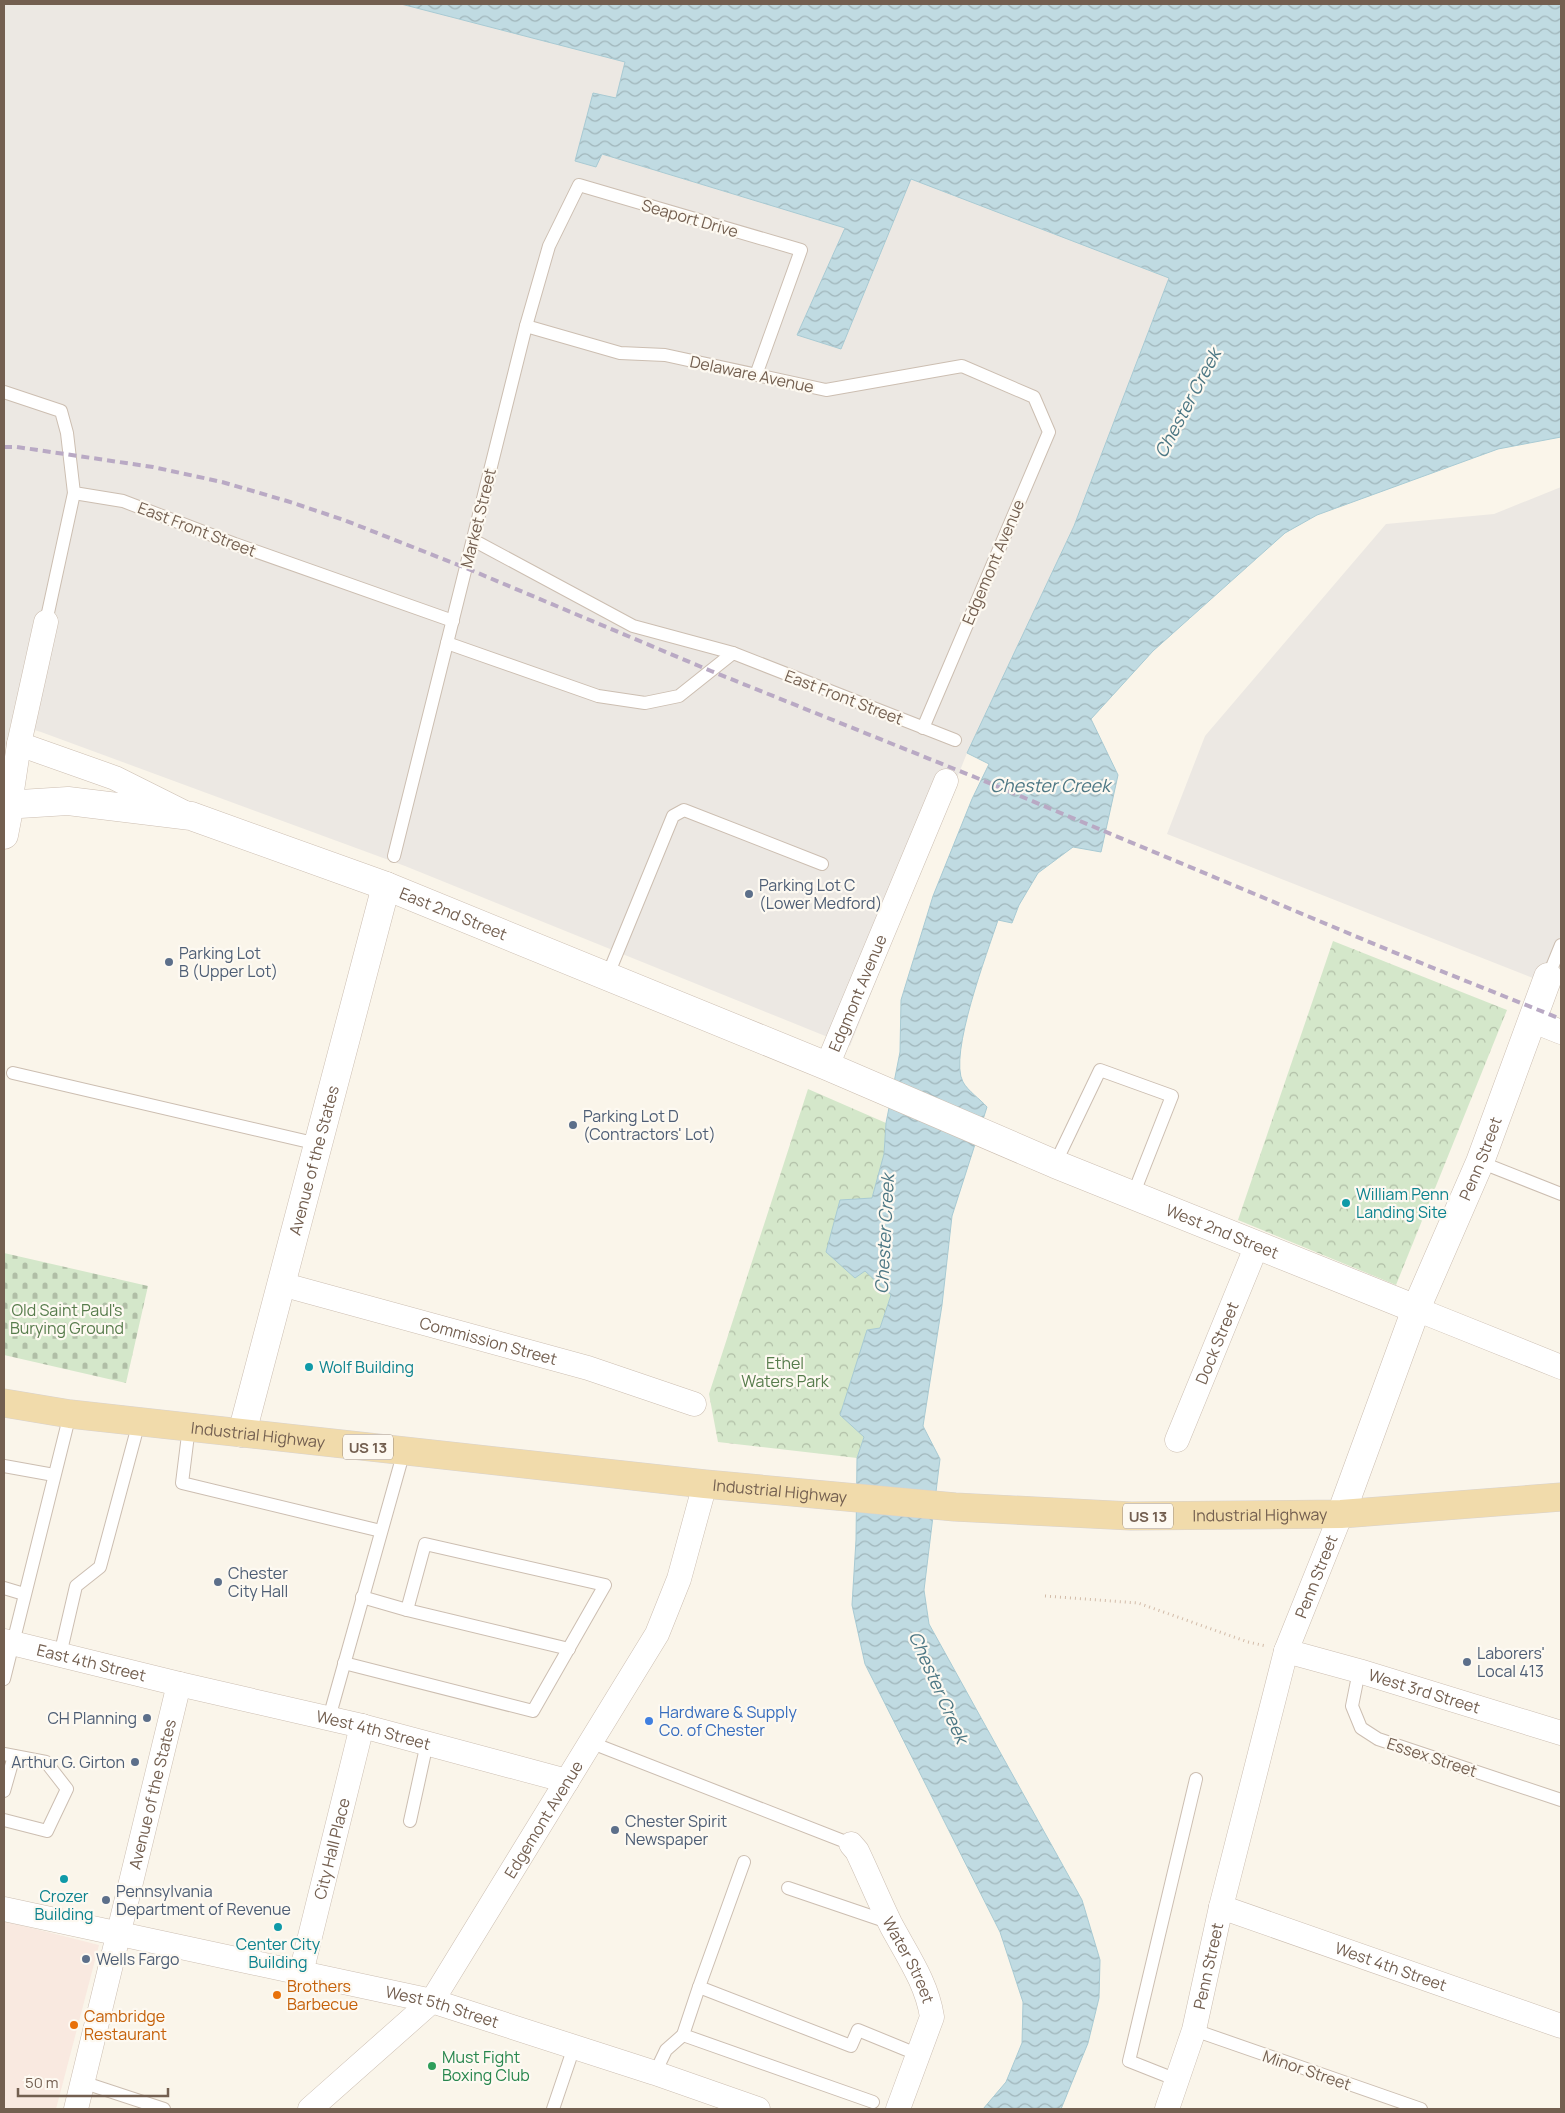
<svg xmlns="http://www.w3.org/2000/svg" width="1565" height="2113" font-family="Manrope,sans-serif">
	<defs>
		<pattern id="cemetery-stones" width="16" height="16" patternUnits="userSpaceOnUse" patternTransform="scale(1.25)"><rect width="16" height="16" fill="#d4e7ca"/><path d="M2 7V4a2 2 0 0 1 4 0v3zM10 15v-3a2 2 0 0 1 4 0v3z" fill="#b0bea6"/></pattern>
		<pattern id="park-crowns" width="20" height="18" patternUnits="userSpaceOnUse" patternTransform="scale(1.25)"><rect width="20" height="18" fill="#d4e7ca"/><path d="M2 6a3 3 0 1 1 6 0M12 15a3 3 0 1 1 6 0" fill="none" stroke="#b0bea6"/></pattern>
		<pattern id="water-waves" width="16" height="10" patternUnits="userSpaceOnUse" patternTransform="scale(1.25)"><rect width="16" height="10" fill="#c0dbe2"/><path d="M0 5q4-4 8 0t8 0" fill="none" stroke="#a0b5ba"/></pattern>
	</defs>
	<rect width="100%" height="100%" fill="#faf5ea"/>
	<!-- commercial -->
	<path fill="#f9e9e0" d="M 4,1921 L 99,1945 L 56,2109 L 4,2109 Z"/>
	<!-- industrial -->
	<g fill="#ece8e3">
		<path d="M 4,4 L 401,4 L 625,62 L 616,99 L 593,93 L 602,154 L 845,228 L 797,335 L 841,349 L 911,178 L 1169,278 L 1074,526 L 967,753 L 850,1046 L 405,866 L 41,732 L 11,723 L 4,755 Z"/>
		<path d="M 1561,487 L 1561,989 L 1167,834 L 1205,736 L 1386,524 L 1494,514 Z"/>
	</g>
	<!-- cemetery -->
	<path fill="url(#cemetery-stones)" d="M 4,1253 L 148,1286 L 126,1383 L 4,1355 Z"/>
	<!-- park -->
	<g fill="url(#park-crowns)">
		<path d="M 1333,941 L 1507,1010 L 1396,1285 L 1238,1220 Z"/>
		<path d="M 808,1089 L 886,1123 L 884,1154 L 872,1199 L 865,1271 L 891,1295 L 880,1328 L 864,1437 L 857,1458 L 718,1442 L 709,1394 Z"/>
	</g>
	<!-- water -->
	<path fill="url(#water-waves)" stroke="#a8cad3" d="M 401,4 L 1561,4 L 1561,437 L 1498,449 L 1317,515 L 1285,533 L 1153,651 L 1091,719 L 1118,775 L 1101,852 L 1073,847 L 1038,873 L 1019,905 L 1012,923 L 998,920 C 988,951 948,1055 963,1082 C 968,1091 980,1099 987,1107 L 952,1216 L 942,1305 L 923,1426 L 940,1459 L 924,1590 L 929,1624 L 1082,1900 L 1100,1960 L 1099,1998 L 1088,2043 L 1061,2109 L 983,2109 L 1006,2082 L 1022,2043 L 1023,2002 L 1000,1932 L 865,1664 L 852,1605 L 856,1540 L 857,1458 L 864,1437 L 840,1415 L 867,1330 L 880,1328 L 891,1295 L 865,1271 L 855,1278 L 826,1252 L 840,1200 L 872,1198 L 884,1154 L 886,1123 L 900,1052 L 901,1000 L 933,896 L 972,799 L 989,764 L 967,753 L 1074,526 L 1169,278 L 911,179 L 841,349 L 797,335 L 845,228 L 602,154 L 596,167 L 575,161 L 593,93 L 616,98 L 625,62 Z"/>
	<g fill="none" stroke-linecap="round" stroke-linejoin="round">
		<defs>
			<g id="service">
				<path d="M 526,326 L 620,353 L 665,355 L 826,390 L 962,366 L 1034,397 L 1049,432 L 923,728"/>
				<path d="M 4,392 L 61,411 L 67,433 L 74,493 L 123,501 L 235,544 L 453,621"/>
				<path d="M 473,540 L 633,626 L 733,653"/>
				<path d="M 46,622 L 74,493"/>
				<path d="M 447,643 L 598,696 L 645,703 L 679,696 L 733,653 L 955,740"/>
				<path d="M 394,856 L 526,326 L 549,246 L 579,185 L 801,250 L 756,375"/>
				<path d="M 607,977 L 673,816 L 684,810 L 822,864"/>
				<path d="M 1548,977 L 1561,945"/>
				<path d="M 13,1073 L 318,1144"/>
				<path d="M 1480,1162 L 1561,1194"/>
				<path d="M 1055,1164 L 1100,1070 L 1172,1096 L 1133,1195"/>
				<path d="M 189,1427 L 182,1483 L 381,1531"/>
				<path d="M 4,1466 L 54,1475"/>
				<path d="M 4,1588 L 24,1594"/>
				<path d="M 407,1610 L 569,1649"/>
				<path d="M 60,1655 L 76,1586 L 100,1567 L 139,1422"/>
				<path d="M 344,1663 L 533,1711 L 605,1585 L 425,1544 L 407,1610 L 362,1597"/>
				<path d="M 1359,1671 L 1352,1706 L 1361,1728 L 1378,1739 L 1561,1800"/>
				<path d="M 4,1679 L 70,1414"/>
				<path d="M 329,1718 L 404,1451"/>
				<path d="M 592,1743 L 851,1844"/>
				<path d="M 4,1754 L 46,1762 L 67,1789 L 47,1831 L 4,1820"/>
				<path d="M 4,1791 L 14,1756"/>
				<path d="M 410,1821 L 427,1743"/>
				<path d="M 744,1862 L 699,1987 L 851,2046 L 858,2030 L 919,2055"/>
				<path d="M 788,1888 L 891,1923"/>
				<path d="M 699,1987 L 683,2035 L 873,2102"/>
				<path d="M 1194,2030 L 1421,2109"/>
				<path d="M 655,2073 L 666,2050 L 683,2035"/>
				<path d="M 1177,2080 L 1129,2061 L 1196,1779"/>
				<path d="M 82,2082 L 164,2109"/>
				<path d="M 553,2109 L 574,2047"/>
			</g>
			<g id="minor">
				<path d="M 19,744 L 115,778 L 183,812"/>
				<path d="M 10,804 L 19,744 L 46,622"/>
				<path d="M 1531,1020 L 1561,1032"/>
				<path id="s1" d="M 827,1066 L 946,781"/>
				<path id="s2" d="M 281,1284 L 588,1368 L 694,1404"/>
				<path d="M 1416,1309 L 1561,1367"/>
				<path id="s3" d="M 1177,1440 L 1257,1245"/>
				<path id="s4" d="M 4,1641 L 179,1684 L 362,1726 L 567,1781"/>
				<path id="s5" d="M 1286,1651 L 1359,1671 L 1561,1733"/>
				<path id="s6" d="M 851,1844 L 857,1851 C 869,1876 879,1901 891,1925 C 907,1955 927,1983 932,2017 L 898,2109"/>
				<path id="s7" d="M 1221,1907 L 1561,2026"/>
				<path id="s8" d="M 4,1909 L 432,2001 L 655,2073 L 758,2109"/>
				<path id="s9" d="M 301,1973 L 362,1726"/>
				<path id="s10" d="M 76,2109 L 179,1684"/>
				<path id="s11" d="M 310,2109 L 432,2001 L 657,1634 L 679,1579 L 705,1484"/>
				<path id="s12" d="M 1167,2109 L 1194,2030 L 1221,1907 L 1286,1651 L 1341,1514"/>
			</g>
			<g id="tertiary">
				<path id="s13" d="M 4,805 L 68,801 L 191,816 L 386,886 L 827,1066 L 1055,1164 L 1416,1309"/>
				<path d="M 4,835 L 10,804"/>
				<path id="s14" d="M 242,1433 L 386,886"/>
				<path id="s15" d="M 1341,1514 L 1416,1309 L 1480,1162 L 1548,977"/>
			</g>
			<g id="primary">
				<path id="s16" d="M 4,1403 L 70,1414 L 705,1484 L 955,1507 L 1131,1516 L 1341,1514 L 1561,1497"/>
			</g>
		</defs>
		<!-- service casing -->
		<use href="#service" stroke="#ccbeb1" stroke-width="14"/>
		<!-- minor casing -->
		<use href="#minor" stroke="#ccbeb1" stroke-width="25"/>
		<!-- tertiary casing -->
		<use href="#tertiary" stroke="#ccbeb1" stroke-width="29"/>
		<!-- primary casing -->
		<use href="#primary" stroke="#d8d2ce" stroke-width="29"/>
		<!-- path -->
		<path stroke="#d2bba8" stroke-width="3" stroke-dasharray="1 4" stroke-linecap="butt" d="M 1045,1596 L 1138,1603 L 1248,1642 L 1266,1646"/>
		<!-- service -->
		<use href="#service" stroke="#fff" stroke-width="12"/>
		<!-- minor -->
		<use href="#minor" stroke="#fff" stroke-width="24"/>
		<!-- tertiary -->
		<use href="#tertiary" stroke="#fff" stroke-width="28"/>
		<!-- primary -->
		<use href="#primary" stroke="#f1dbab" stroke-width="28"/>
		<!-- rail -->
		<path stroke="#b9a9c4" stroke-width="4" stroke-dasharray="8 5" stroke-linecap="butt" d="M 4,447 L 17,447 L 153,467 L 222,482 L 287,501 L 344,520 L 466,568 L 711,671 L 977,778 L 1391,951 L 1561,1019"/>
	</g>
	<!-- markers -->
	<g fill="#5c6f8a" stroke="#fdf9f1" stroke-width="2">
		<circle cx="749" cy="894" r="5"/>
		<circle cx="169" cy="962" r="5"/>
		<circle cx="573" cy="1125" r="5"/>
		<circle cx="218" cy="1582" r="5"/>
		<circle cx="1467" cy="1662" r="5"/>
		<circle cx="147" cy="1718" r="5"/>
		<circle cx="135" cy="1762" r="5"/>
		<circle cx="615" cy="1830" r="5"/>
		<circle cx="106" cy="1900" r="5"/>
		<circle cx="86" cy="1959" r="5"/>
	</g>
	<g fill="#0f9aa8" stroke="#fdf9f1" stroke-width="2">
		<circle cx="1346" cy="1203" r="5"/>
		<circle cx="309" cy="1367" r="5"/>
		<circle cx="64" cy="1879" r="5"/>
		<circle cx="278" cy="1927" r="5"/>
	</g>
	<circle fill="#3f7fe0" stroke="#fdf9f1" stroke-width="2" cx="649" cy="1721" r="5"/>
	<g fill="#e8710a" stroke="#fdf9f1" stroke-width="2">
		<circle cx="277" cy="1995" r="5"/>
		<circle cx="74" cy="2025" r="5"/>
	</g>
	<circle fill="#2e9e5b" stroke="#fdf9f1" stroke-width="2" cx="432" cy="2066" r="5"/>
	<g text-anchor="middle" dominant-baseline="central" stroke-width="4.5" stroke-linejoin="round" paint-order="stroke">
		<!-- shield labels -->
		<g fill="#fdf9f1" stroke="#9c8d80" stroke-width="1">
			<rect x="343" y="1434.5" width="50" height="25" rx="4"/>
			<rect x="1123" y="1503.5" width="50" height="25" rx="4"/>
		</g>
		<g font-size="15" font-weight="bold" fill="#735f50">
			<text x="368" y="1447">US 13</text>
			<text x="1148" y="1516">US 13</text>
		</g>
		<!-- street labels -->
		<g font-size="16" fill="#735f50" stroke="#fdf9f1">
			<text transform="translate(690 218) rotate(16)">Seaport Drive</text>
			<text transform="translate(752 374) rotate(12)">Delaware Avenue</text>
			<text transform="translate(478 518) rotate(-76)">Market Street</text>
			<text transform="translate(197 529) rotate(21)">East Front Street</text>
			<text transform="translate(993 562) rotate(-67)">Edgemont Avenue</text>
			<text transform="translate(844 697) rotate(21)">East Front Street</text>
			<text stroke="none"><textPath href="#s13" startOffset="468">East 2nd Street</textPath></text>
			<text stroke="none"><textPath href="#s1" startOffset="79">Edgmont Avenue</textPath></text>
			<text stroke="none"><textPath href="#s15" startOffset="382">Penn Street</textPath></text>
			<text stroke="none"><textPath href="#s14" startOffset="282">Avenue of the States</textPath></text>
			<text stroke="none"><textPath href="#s13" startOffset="1300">West 2nd Street</textPath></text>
			<text stroke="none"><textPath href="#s2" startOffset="215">Commission Street</textPath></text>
			<text stroke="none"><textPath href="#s3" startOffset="105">Dock Street</textPath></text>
			<text stroke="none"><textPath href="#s16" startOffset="256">Industrial Highway</textPath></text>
			<text stroke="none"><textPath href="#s16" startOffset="781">Industrial Highway</textPath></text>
			<text stroke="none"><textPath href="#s16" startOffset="1262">Industrial Highway</textPath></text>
			<text stroke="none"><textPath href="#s12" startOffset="554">Penn Street</textPath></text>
			<text stroke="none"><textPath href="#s4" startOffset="90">East 4th Street</textPath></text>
			<text stroke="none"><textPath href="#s5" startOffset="144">West 3rd Street</textPath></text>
			<text stroke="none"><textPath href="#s4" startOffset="380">West 4th Street</textPath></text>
			<text transform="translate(1432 1757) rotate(18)">Essex Street</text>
			<text stroke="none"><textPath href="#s10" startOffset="324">Avenue of the States</textPath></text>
			<text stroke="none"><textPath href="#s11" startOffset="376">Edgemont Avenue</textPath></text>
			<text stroke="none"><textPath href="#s9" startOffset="128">City Hall Place</textPath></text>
			<text stroke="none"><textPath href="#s6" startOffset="130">Water Street</textPath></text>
			<text stroke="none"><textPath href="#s7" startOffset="180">West 4th Street</textPath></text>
			<text stroke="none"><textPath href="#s12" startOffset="149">Penn Street</textPath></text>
			<text stroke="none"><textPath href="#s8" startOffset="449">West 5th Street</textPath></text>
			<text transform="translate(1307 2070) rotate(19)">Minor Street</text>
		</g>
		<!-- service labels -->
		<g font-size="16" fill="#4e5e75" stroke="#fdf9f1" text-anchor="start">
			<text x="759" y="885">Parking Lot C<tspan x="759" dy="18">(Lower Medford)</tspan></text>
			<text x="179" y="953">Parking Lot<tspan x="179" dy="18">B (Upper Lot)</tspan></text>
			<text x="583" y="1116">Parking Lot D<tspan x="583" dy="18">(Contractors' Lot)</tspan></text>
			<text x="228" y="1573">Chester<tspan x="228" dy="18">City Hall</tspan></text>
			<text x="1477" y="1653">Laborers'<tspan x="1477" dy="18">Local 413</tspan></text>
			<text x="137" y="1718" text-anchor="end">CH Planning</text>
			<text x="125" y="1762" text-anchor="end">Arthur G. Girton</text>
			<text x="625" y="1821">Chester Spirit<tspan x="625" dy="18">Newspaper</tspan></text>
			<text x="116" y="1891">Pennsylvania<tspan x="116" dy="18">Department of Revenue</tspan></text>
			<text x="96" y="1959">Wells Fargo</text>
		</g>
		<!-- culture labels -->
		<g font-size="16" fill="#0d838f" stroke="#fdf9f1" text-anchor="start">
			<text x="1356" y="1194">William Penn<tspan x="1356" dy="18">Landing Site</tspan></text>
			<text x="319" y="1367">Wolf Building</text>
			<text x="64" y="1896" text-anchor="middle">Crozer<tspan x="64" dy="18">Building</tspan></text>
			<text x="278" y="1944" text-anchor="middle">Center City<tspan x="278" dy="18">Building</tspan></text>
		</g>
		<!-- park labels -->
		<g font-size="16" fill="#577c4c" stroke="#fdf9f1">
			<text x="67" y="1310">Old Saint Paul's<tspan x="67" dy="18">Burying Ground</tspan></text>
			<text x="785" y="1363">Ethel<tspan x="785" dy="18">Waters Park</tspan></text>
		</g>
		<!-- shop labels -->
		<g font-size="16" fill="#366cbe" stroke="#fdf9f1" text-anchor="start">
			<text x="659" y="1712">Hardware &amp; Supply<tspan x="659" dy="18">Co. of Chester</tspan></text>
		</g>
		<!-- food labels -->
		<g font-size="16" fill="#c56008" stroke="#fdf9f1" text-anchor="start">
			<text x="287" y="1986">Brothers<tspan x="287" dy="18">Barbecue</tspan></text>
			<text x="84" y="2016">Cambridge<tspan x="84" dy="18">Restaurant</tspan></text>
		</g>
		<!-- leisure labels -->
		<g font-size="16" fill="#27864d" stroke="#fdf9f1" text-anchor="start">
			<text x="442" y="2057">Must Fight<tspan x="442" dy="18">Boxing Club</tspan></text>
		</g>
		<!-- water labels -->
		<g font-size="18" font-style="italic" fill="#4c7784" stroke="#fdf9f1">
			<text transform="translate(1187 403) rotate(-62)">Chester Creek</text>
			<text x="1050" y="785">Chester Creek</text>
			<text transform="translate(884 1234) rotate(-87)">Chester Creek</text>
			<text transform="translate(939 1687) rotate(66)">Chester Creek</text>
		</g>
	</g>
	<!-- border -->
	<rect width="1565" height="2113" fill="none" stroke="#735f50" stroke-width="10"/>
	<!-- scale -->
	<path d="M18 2088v8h150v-8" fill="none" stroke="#735f50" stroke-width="2.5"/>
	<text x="25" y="2088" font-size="15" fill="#735f50" stroke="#fdf9f1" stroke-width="4" paint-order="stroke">50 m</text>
</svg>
